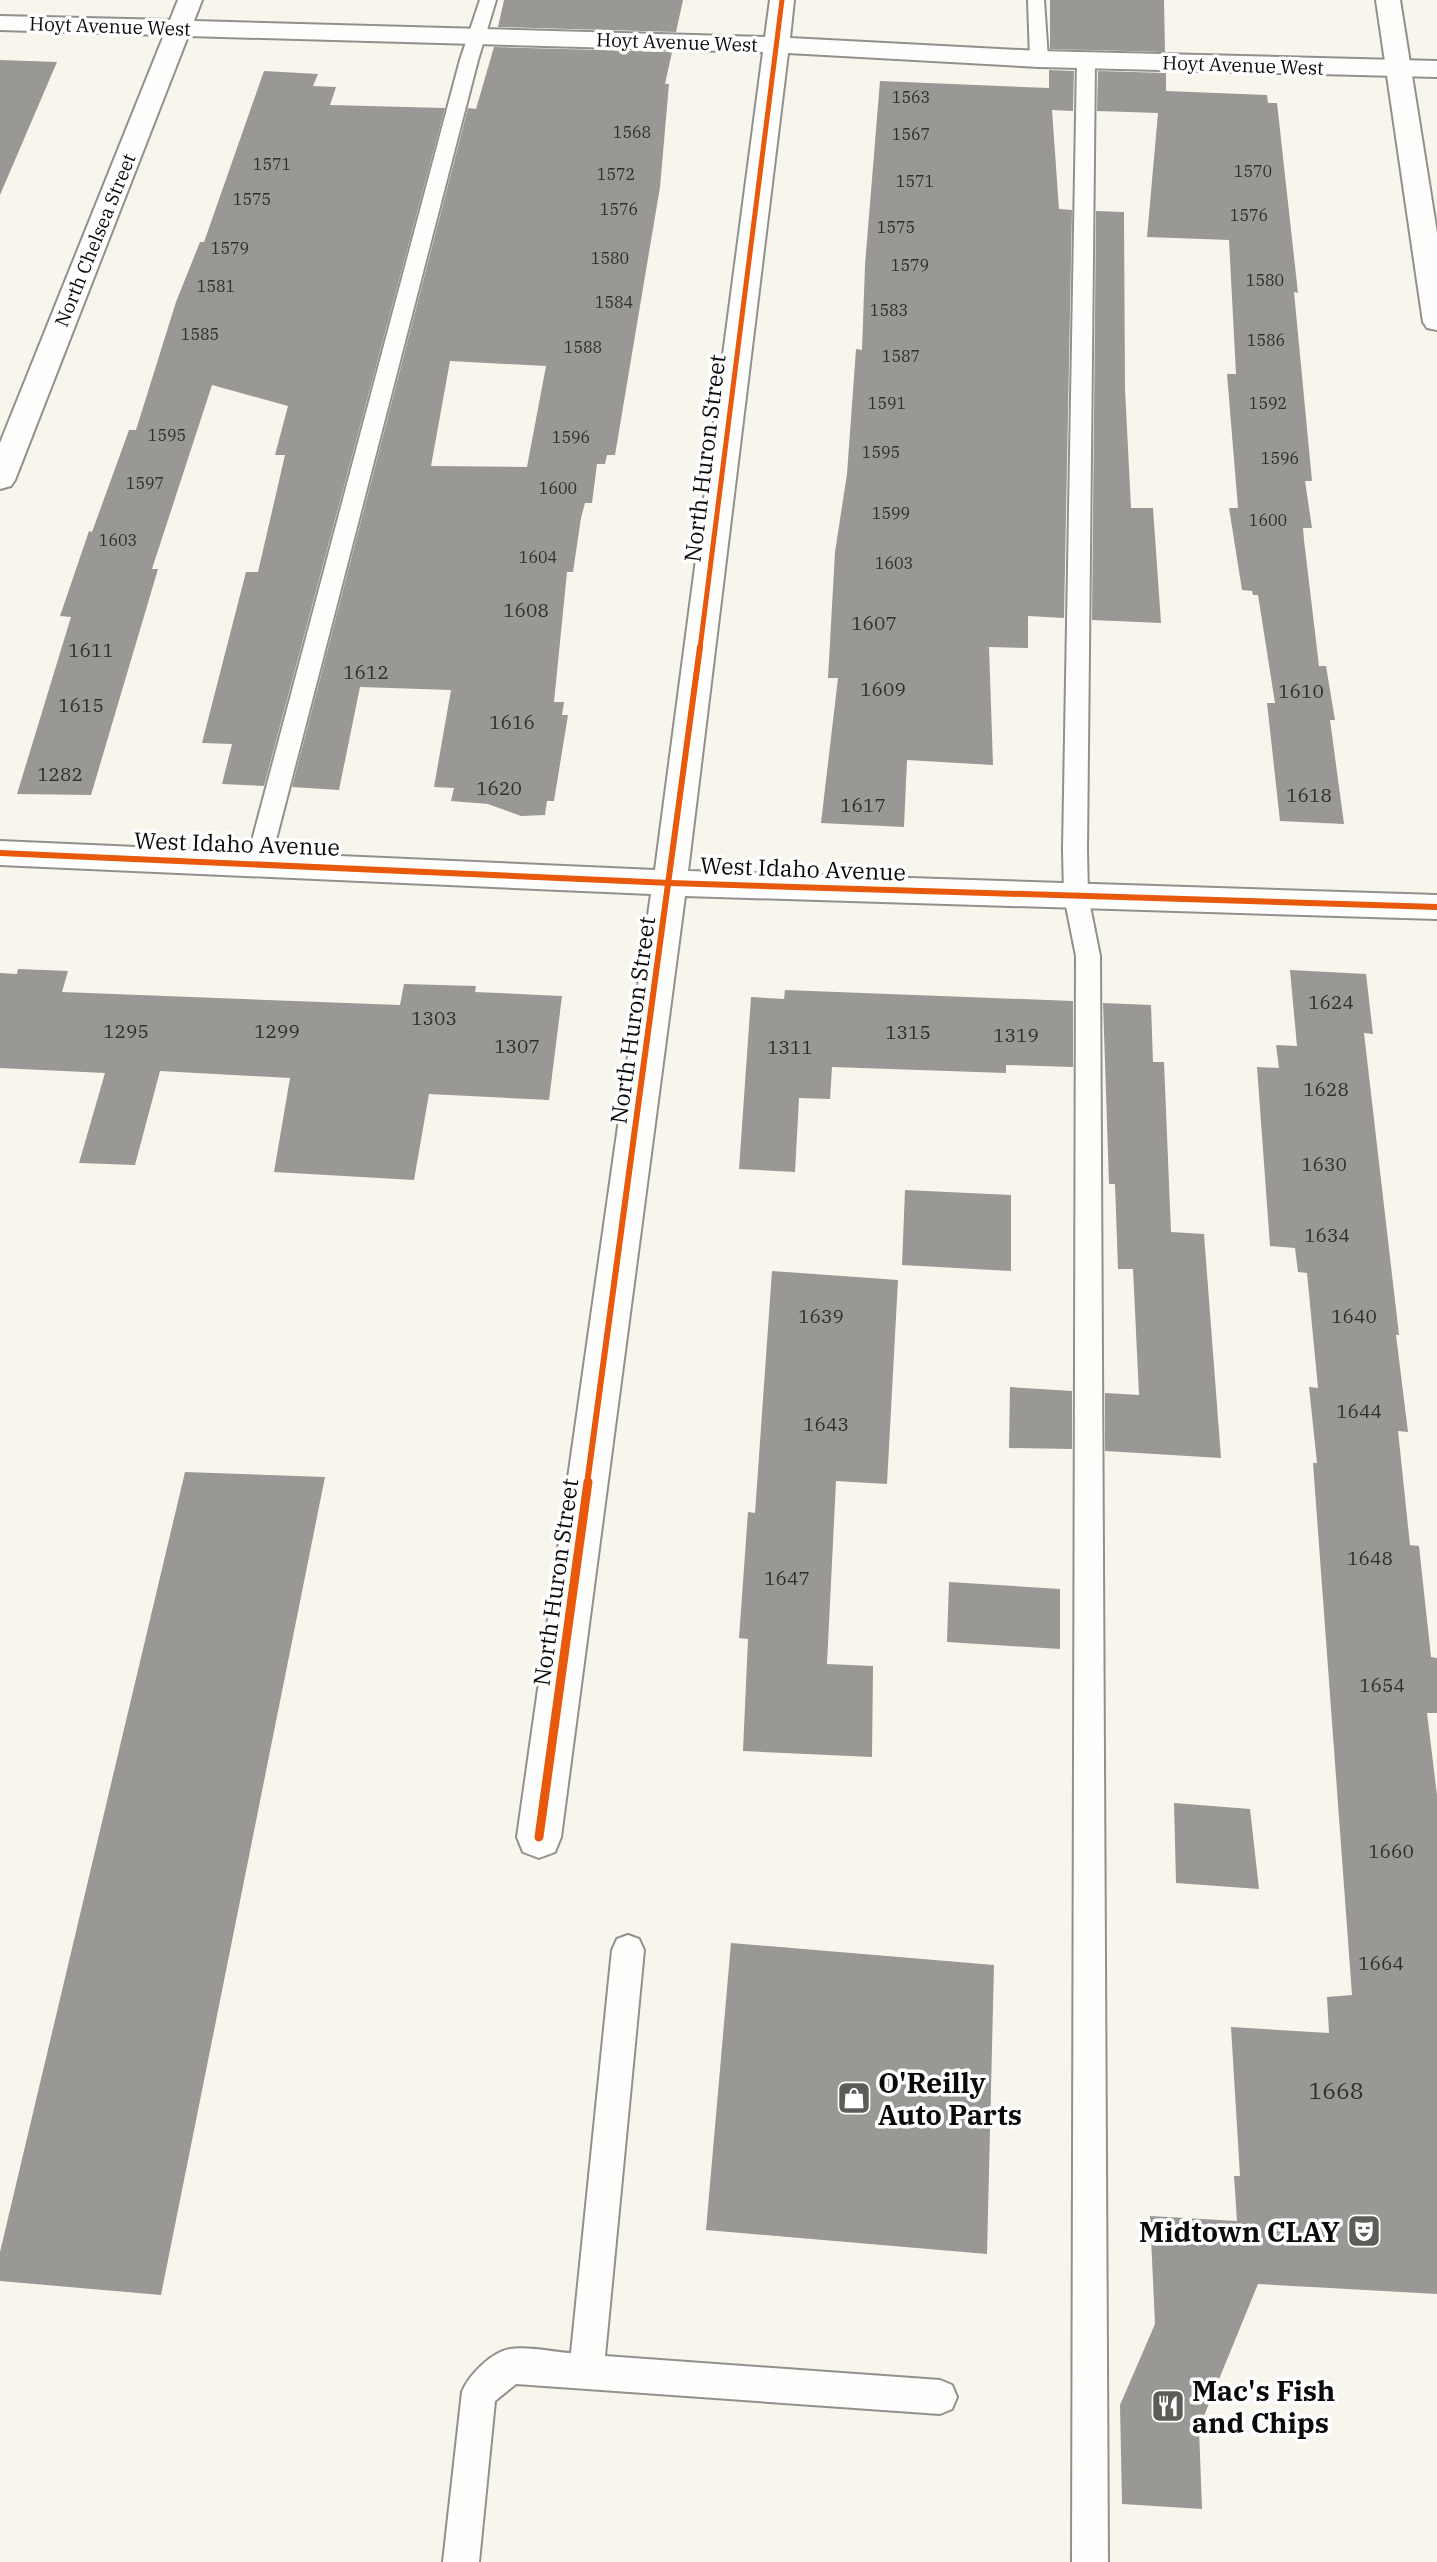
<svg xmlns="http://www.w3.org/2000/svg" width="1437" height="2562" font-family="'IBM Plex Serif',serif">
	<rect width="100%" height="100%" fill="#f8f5ed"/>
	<!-- building -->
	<g fill="#9a9894" fill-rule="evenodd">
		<path d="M 504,0 L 683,0 L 676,32 L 498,27 Z"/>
		<path d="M 1050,0 L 1164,0 L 1165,52 L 1050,49 Z"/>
		<path d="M 494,47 L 672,52 L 665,84 L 669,84 L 660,187 L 615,455 L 607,455 L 605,464 L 597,464 L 592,503 L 585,503 L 581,518 L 573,572 L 567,572 L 554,702 L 564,702 L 562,715 L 568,715 L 554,801 L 547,801 L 545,815 L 521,816 L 488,804 L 451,801 L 454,788 L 434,787 L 451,690 L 360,687 L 339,790 L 292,787 L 468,108 L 476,109 ZM 450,361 L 546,366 L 527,467 L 431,466 Z"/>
		<path d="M 0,60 L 57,62 L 0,195 Z"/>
		<path d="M 1049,70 L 1074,71 L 1073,111 L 1052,110 L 1059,209 L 1072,210 L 1064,618 L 1028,616 L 1028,648 L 989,647 L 993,765 L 907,760 L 904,827 L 821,823 L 838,678 L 828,678 L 835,552 L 847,474 L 856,349 L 862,350 L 865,265 L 880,81 L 1049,88 Z"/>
		<path d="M 264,71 L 318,74 L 313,86 L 336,87 L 330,105 L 445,108 L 264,786 L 222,784 L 232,744 L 202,743 L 246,572 L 258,572 L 285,455 L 275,455 L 288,406 L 212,385 L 152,569 L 158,569 L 91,795 L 17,794 L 71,617 L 60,616 L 89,531 L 92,532 L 129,430 L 136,430 L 176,302 L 200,242 L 204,242 Z"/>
		<path d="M 1098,71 L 1166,73 L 1166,91 L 1267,95 L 1268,103 L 1277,103 L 1298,293 L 1294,292 L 1312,481 L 1305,481 L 1312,528 L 1303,528 L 1304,540 L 1319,666 L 1326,666 L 1335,720 L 1330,720 L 1344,824 L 1280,821 L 1267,703 L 1275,703 L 1258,595 L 1253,595 L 1252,591 L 1242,590 L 1229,508 L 1238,508 L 1227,374 L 1236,374 L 1229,240 L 1147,237 L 1158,113 L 1097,111 Z"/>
		<path d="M 1096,211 L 1124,212 L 1125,389 L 1131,508 L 1153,508 L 1161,623 L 1092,620 Z"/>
		<path d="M 18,969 L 68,971 L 62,992 L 400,1005 L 404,984 L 476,986 L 475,992 L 562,996 L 549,1100 L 429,1094 L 414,1180 L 274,1172 L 290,1078 L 160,1071 L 135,1165 L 79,1163 L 105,1073 L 0,1068 L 0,973 L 17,974 Z"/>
		<path d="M 1290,970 L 1366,974 L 1373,1034 L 1364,1033 L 1399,1335 L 1396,1335 L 1408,1432 L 1398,1431 L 1410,1545 L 1419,1546 L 1431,1657 L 1437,1658 L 1437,1713 L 1427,1713 L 1437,1795 L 1437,2294 L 1258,2284 L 1199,2428 L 1202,2509 L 1122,2504 L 1120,2405 L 1155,2324 L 1150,2216 L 1237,2221 L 1234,2176 L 1240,2176 L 1231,2027 L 1329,2033 L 1327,1997 L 1352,1995 L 1313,1463 L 1317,1463 L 1309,1387 L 1318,1388 L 1307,1273 L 1298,1272 L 1295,1248 L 1270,1246 L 1257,1067 L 1279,1068 L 1276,1045 L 1297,1046 Z"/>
		<path d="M 785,990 L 1073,1001 L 1073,1067 L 1006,1065 L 1006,1073 L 832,1067 L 830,1099 L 799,1098 L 795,1172 L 739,1169 L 751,997 L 784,999 Z"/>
		<path d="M 1103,1003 L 1151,1005 L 1153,1062 L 1164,1062 L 1171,1232 L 1204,1234 L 1221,1458 L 1105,1451 L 1105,1393 L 1139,1395 L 1133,1269 L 1118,1269 L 1115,1184 L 1109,1184 Z"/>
		<path d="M 905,1190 L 1011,1195 L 1011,1271 L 902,1265 Z"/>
		<path d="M 772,1271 L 898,1280 L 887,1484 L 836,1481 L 827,1664 L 873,1666 L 872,1757 L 743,1751 L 748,1639 L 739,1638 L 748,1512 L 755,1513 Z"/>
		<path d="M 1010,1387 L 1072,1391 L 1072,1449 L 1009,1448 Z"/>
		<path d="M 185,1472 L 325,1477 L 161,2295 L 0,2281 L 0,2252 Z"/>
		<path d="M 949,1582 L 1060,1589 L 1060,1649 L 947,1642 Z"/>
		<path d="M 1174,1803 L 1250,1809 L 1259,1889 L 1176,1883 Z"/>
		<path d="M 731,1943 L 994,1965 L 987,2254 L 706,2230 Z"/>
	</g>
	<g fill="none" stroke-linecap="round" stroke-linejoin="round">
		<defs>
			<g id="service">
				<path d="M 480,0 L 496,0 L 478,60 L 270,863 L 266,869 L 250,869 L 246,863 L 460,60 Z"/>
				<path d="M 1028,0 L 1044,0 L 1048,59 L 1039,64 L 1030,59 Z"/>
				<path d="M 1086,55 L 1095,60 L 1087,849 L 1088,896 L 1100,956 L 1108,2562 L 1072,2562 L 1076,956 L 1064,896 L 1063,849 L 1077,60 Z"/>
				<path d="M 628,1935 L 639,1939 L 644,1950 L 605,2356 L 940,2380 L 952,2385 L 957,2397 L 952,2409 L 940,2414 L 516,2384 L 495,2401 L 479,2562 L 443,2562 L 462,2392 C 468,2376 491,2352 510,2349 C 528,2346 552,2352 571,2353 L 612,1950 L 617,1939 Z"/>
			</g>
			<path id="minor" d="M 178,0 L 202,0 L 194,21 L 765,37 L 770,0 L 794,0 L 790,38 L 1039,51 L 1437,61 L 1437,77 L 1039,67 L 788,53 L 688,871 L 1437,895 L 1437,919 L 685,896 L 561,1837 L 555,1852 L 539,1858 L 523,1852 L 517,1837 L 651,894 L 0,865 L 0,841 L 655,870 L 763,52 L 188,36 L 15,480 L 11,486 L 0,489 L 0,443 L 164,35 L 0,30 L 0,16 L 170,20 Z"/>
			<path id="tertiary" d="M 1376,0 L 1400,0 L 1437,233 L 1437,330 L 1427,328 L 1423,322 Z"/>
		</defs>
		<!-- service casing -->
		<use href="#service" stroke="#91908c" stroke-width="4"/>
		<!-- minor casing -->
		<use href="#minor" stroke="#91908c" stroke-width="4"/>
		<!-- tertiary casing -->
		<use href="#tertiary" stroke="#91908c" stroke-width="4"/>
		<!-- service -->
		<use href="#service" fill="#fefefc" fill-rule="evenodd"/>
		<!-- minor -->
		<use href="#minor" fill="#fefefc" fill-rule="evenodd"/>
		<!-- tertiary -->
		<use href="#tertiary" fill="#fefefc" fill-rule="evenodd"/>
		<defs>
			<path id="cycleway-far2" d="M 700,648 L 782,0"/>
			<g id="cycleway-far1">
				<path d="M 0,853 L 670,883 L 1437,907"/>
				<path d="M 587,1484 L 700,647"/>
			</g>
			<path id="cycleway" d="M 539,1837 L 588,1482"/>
		</defs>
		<!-- cycleway-far2 casing -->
		<use href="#cycleway-far2" stroke="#fff" stroke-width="9"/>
		<!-- cycleway-far1 casing -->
		<use href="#cycleway-far1" stroke="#fff" stroke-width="10"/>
		<!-- cycleway casing -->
		<use href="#cycleway" stroke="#fff" stroke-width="13"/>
		<!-- cycleway-far2 -->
		<use href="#cycleway-far2" stroke="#e8590c" stroke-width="5"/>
		<!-- cycleway-far1 -->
		<use href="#cycleway-far1" stroke="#e8590c" stroke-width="6"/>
		<!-- cycleway -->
		<use href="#cycleway" stroke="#e8590c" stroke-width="9"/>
	</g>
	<!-- icons -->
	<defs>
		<symbol id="shop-square" viewBox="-11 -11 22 22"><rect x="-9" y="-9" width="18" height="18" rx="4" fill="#5d5c59" stroke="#fff"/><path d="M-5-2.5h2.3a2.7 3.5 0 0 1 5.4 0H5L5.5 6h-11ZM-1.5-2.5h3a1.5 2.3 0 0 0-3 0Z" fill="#fff"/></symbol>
		<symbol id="theatre-square" viewBox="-11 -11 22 22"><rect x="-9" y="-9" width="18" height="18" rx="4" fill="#5d5c59" stroke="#fff"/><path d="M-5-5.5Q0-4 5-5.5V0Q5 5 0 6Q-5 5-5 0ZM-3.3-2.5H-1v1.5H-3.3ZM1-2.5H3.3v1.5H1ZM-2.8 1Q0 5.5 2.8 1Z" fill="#fff"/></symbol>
		<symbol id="restaurant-square" viewBox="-11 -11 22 22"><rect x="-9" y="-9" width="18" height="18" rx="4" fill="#5d5c59" stroke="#fff"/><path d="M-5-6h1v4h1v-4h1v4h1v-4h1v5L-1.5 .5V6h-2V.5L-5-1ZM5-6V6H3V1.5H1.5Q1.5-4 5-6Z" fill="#fff"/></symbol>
	</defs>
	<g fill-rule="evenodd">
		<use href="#shop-square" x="835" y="2079" width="38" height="38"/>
		<use href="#theatre-square" x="1345" y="2212" width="38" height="38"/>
		<use href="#restaurant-square" x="1149" y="2387" width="38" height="38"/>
	</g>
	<g text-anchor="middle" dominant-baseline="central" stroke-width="7" stroke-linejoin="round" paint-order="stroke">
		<!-- far-number labels -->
		<g font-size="16" fill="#2e2e2c">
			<text x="911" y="97">1563</text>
			<text x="632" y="132">1568</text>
			<text x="911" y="134">1567</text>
			<text x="272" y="164">1571</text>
			<text x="1253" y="171">1570</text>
			<text x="616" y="174">1572</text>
			<text x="915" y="181">1571</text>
			<text x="252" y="199">1575</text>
			<text x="619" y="209">1576</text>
			<text x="1249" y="215">1576</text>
			<text x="896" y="227">1575</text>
			<text x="230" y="248">1579</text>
			<text x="610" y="258">1580</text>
			<text x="910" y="265">1579</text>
			<text x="1265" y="280">1580</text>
			<text x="216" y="286">1581</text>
			<text x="614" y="302">1584</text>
			<text x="889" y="310">1583</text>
			<text x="200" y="334">1585</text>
			<text x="1266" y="340">1586</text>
			<text x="583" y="347">1588</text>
			<text x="901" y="356">1587</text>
			<text x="887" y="403">1591</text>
			<text x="1268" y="403">1592</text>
			<text x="167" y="435">1595</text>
			<text x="571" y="437">1596</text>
			<text x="881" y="452">1595</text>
			<text x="1280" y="458">1596</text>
			<text x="145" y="483">1597</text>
			<text x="558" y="488">1600</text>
			<text x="891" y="513">1599</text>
			<text x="1268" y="520">1600</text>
			<text x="118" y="540">1603</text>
			<text x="538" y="557">1604</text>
			<text x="894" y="563">1603</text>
		</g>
		<!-- far-street labels -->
		<g font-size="19" fill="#0a0a0a" stroke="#fff">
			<text transform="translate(110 26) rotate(2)">Hoyt Avenue West</text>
			<text transform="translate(677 42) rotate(2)">Hoyt Avenue West</text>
			<text transform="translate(1243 65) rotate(2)">Hoyt Avenue West</text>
			<text transform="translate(95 240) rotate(-68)">North Chelsea Street</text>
		</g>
		<!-- number labels -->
		<g font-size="19" fill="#2e2e2c">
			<text x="526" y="610">1608</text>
			<text x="874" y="623">1607</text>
			<text x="91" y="650">1611</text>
			<text x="366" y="672">1612</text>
			<text x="883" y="689">1609</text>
			<text x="1301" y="691">1610</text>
			<text x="81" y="705">1615</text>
			<text x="512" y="722">1616</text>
			<text x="60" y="774">1282</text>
			<text x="499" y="788">1620</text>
			<text x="1309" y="795">1618</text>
			<text x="863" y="805">1617</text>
			<text x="1331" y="1002">1624</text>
			<text x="434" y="1018">1303</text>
			<text x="126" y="1031">1295</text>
			<text x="277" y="1031">1299</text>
			<text x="908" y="1032">1315</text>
			<text x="1016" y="1035">1319</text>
			<text x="517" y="1046">1307</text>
			<text x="790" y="1047">1311</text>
			<text x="1326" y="1089">1628</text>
			<text x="1324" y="1164">1630</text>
			<text x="1327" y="1235">1634</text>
			<text x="821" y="1316">1639</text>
			<text x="1354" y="1316">1640</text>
			<text x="1359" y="1411">1644</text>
			<text x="826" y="1424">1643</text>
			<text x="1370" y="1558">1648</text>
			<text x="787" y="1578">1647</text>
			<text x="1382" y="1685">1654</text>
			<text x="1391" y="1851">1660</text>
			<text x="1381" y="1963">1664</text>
		</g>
		<!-- street labels -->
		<g font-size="23" fill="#0a0a0a" stroke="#fff">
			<text transform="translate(704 458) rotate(-83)">North Huron Street</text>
			<text transform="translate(237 843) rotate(2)">West Idaho Avenue</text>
			<text transform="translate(803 868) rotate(2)">West Idaho Avenue</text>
			<text transform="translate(632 1020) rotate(-82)">North Huron Street</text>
			<text transform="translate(555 1582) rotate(-82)">North Huron Street</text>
		</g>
		<!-- near-number labels -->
		<g font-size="23" fill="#2e2e2c">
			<text x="1336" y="2090">1668</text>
		</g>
		<!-- near-poi labels -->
		<g font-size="28" font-weight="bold" fill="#0a0a0a" stroke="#fff" text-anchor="start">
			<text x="878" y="2082">O'Reilly<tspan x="878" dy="32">Auto Parts</tspan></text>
			<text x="1340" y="2231" text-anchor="end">Midtown CLAY</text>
			<text x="1192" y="2390">Mac's Fish<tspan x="1192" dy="32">and Chips</tspan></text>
		</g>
	</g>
</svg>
